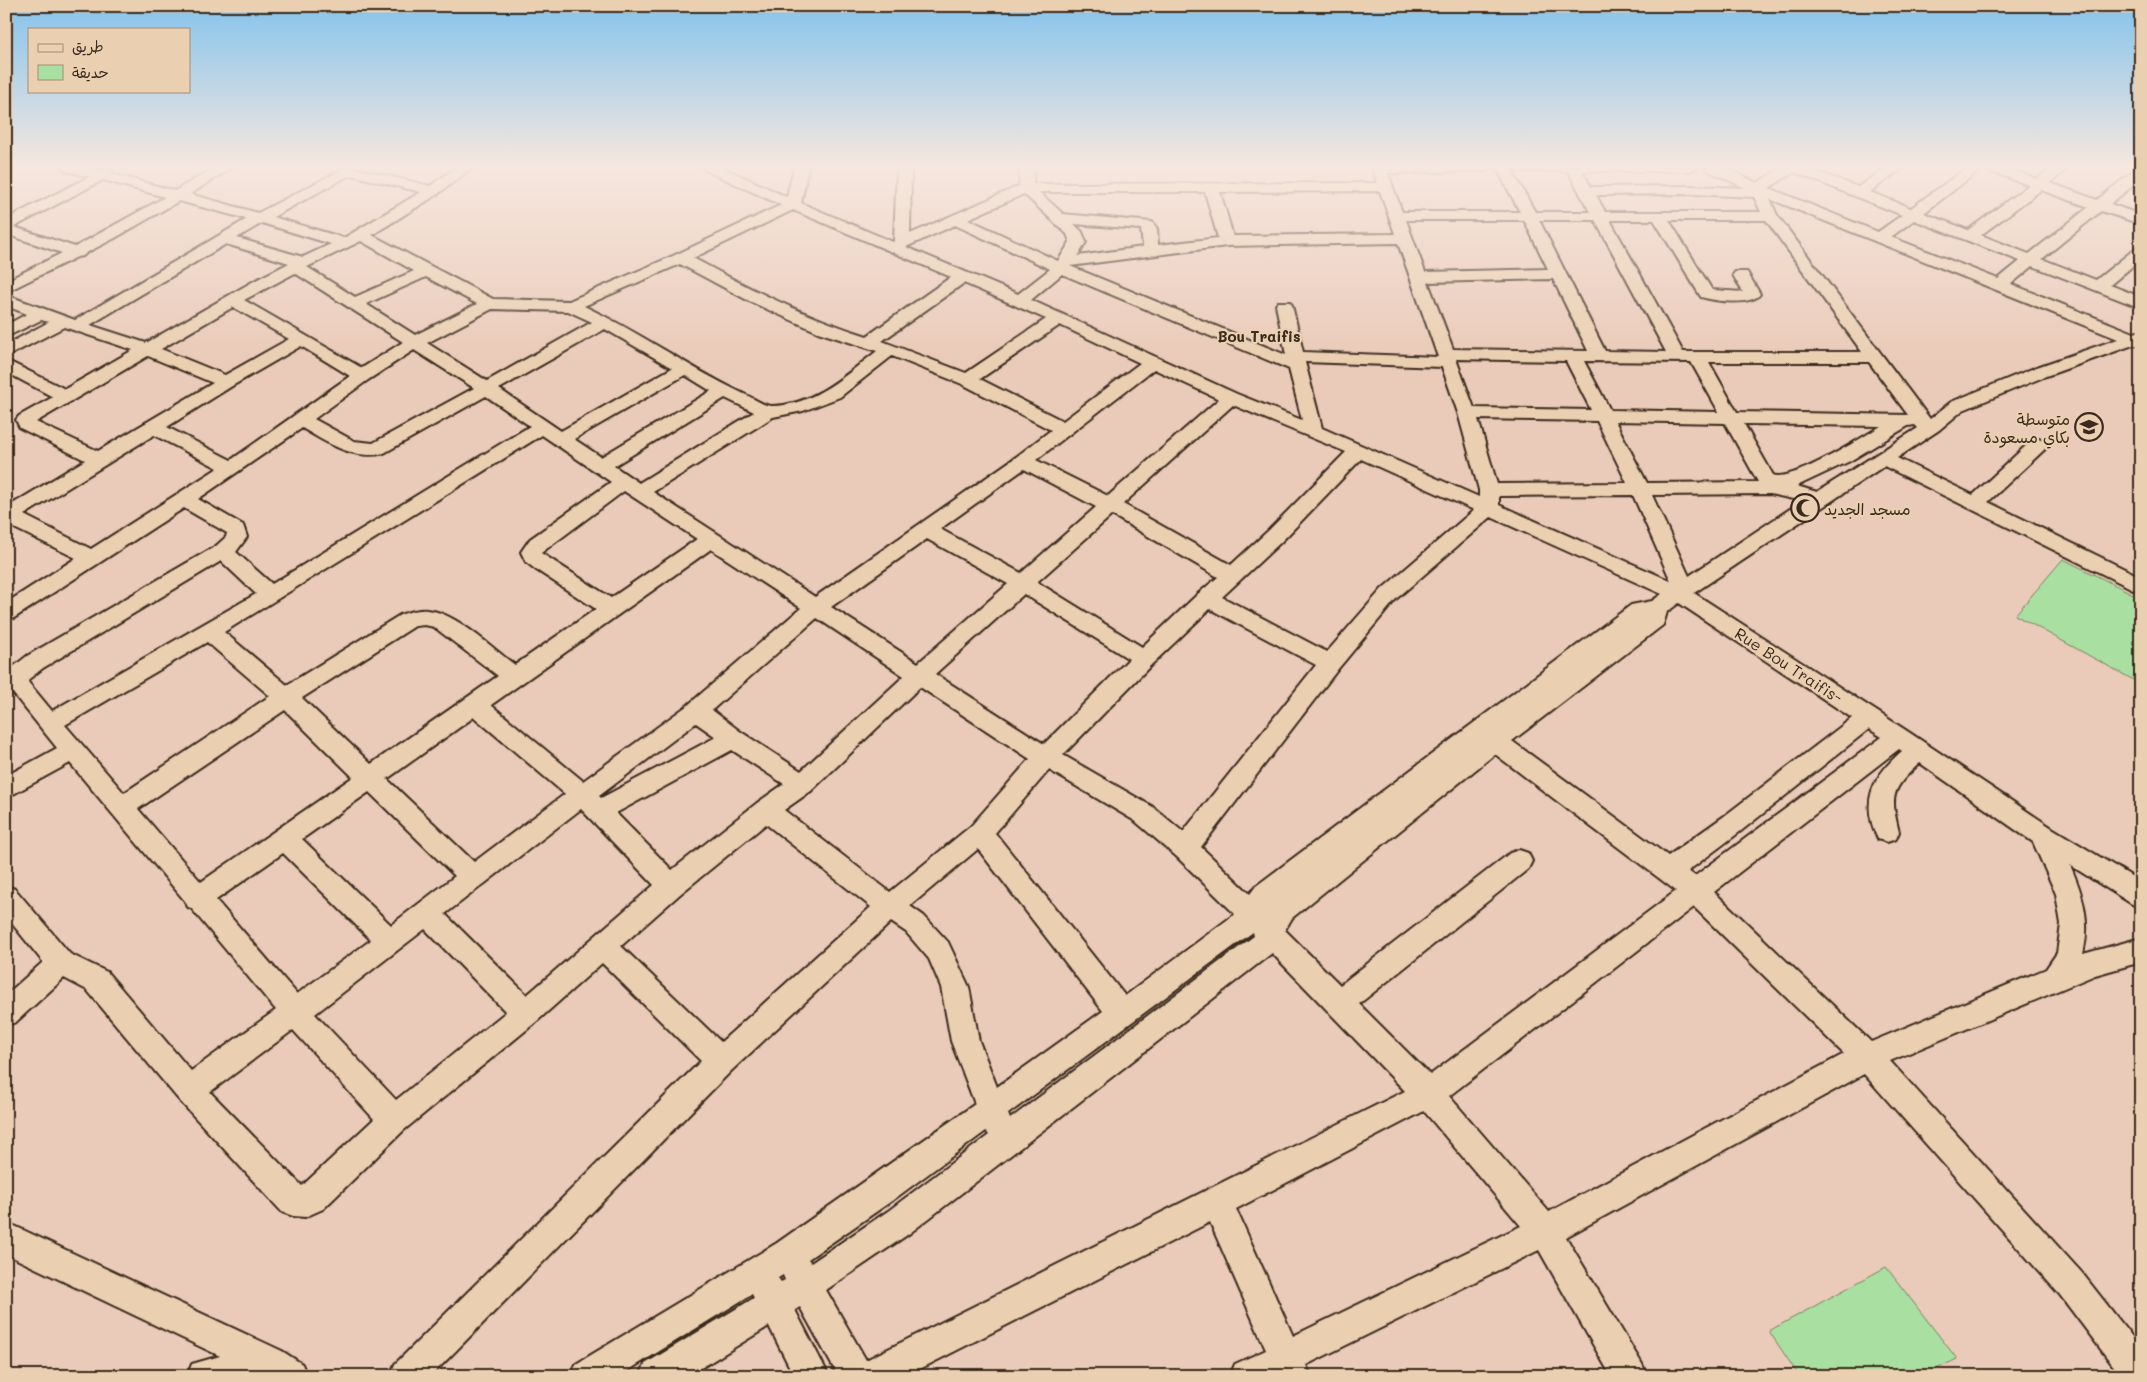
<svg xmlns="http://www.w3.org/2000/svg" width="2147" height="1382" font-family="Mali,'Playpen Sans Arabic',sans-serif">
	<rect width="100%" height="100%" fill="#eacab8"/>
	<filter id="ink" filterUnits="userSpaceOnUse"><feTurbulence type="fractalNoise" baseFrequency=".02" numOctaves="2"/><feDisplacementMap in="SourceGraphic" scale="10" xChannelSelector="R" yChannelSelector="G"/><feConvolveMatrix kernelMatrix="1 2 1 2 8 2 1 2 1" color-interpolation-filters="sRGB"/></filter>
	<g filter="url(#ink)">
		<!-- green -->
		<g fill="#aadfa2" stroke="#728460">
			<path d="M 2063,559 L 2141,598 L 2141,684 L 2015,615 Z"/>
			<path d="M 1886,1267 L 1957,1359 L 1922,1376 L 1799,1376 L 1769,1331 Z"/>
		</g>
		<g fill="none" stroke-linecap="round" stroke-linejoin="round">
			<defs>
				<g id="minor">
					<path d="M 6,167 L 15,167 L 6,172 Z"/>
					<path d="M 62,167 L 86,167 L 100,171 L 107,169 L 112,170 L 113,174 L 175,191 L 215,167 L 233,167 L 190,194 L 258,213 L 345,168 L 355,168 L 430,186 L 457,167 L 473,167 L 438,194 L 372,235 L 493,299 L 569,301 L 675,255 L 781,205 L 705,170 L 703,167 L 722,167 L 787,197 L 794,167 L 808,167 L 801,203 L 893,242 L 894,241 L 897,167 L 911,167 L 910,234 L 1019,186 L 1020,167 L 1034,167 L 1033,184 L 1377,183 L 1372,167 L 1493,167 L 1486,171 L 1388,173 L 1402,212 L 1520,212 L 1496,167 L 1510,167 L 1535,212 L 1590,212 L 1568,171 L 1519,171 L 1512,167 L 1697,167 L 1690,171 L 1582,171 L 1591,187 L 1692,186 L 1745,188 L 1707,170 L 1705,167 L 1724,167 L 1757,183 L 1783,167 L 1806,167 L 1858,187 L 1887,167 L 1904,167 L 1870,192 L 1911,208 L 1968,167 L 1984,167 L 1924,213 L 1968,230 L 2029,185 L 1986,170 L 1984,167 L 2005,167 L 2037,179 L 2053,167 L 2069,167 L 2050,183 L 2097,200 L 2136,169 L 2141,168 L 2141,179 L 2110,204 L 2141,215 L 2141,224 L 2101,211 L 2042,259 L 2096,280 L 2136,248 L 2141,246 L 2141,259 L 2110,285 L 2141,297 L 2141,308 L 2033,266 L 2011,284 L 2134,333 L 2141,331 L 2141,346 L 2133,345 L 2046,376 L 1963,410 L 1939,430 L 1897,458 L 1973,495 L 2031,441 L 2038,439 L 2045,441 L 2047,445 L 2045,449 L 1988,502 L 2141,577 L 2141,593 L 1884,466 L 1694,593 L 1907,731 L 2052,828 L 2141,882 L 2141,907 L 2132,904 L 2070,865 C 2083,894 2091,922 2083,954 L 2141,938 L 2141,962 L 2095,975 L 1890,1061 L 2082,1273 L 2141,1348 L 2141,1376 L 2121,1376 L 2060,1295 L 1864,1074 L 1566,1237 L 1642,1364 L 1647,1376 L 1611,1376 L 1539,1250 L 1306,1365 L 1311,1376 L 1230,1376 L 1235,1364 L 1266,1350 L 1210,1222 L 906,1376 L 838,1376 L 800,1307 L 795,1310 L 829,1376 L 794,1376 L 769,1326 L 688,1376 L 640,1376 L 645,1364 L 754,1298 L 752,1294 L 619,1376 L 571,1376 L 576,1364 L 777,1243 L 975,1104 L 951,1041 L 941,987 L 929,959 L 906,932 L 891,922 L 731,1071 L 431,1376 L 390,1376 L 395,1364 L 701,1061 L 602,963 L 536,1022 L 404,1130 L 323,1209 L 305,1217 L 293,1216 L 282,1212 L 179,1100 L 87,990 L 64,978 L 16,1022 L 6,1026 L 6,995 L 43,962 L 6,916 L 6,886 L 15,889 L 70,954 L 107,972 L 191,1071 L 276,1010 L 191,908 L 188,907 L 185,901 L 70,763 L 6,798 L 6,776 L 57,748 L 8,687 L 6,677 L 13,667 L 27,656 L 216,546 L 226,537 L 227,533 L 184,508 L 14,618 L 6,621 L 6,603 L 76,558 L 6,524 L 6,508 L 85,460 L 20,428 L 16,420 L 19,416 L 53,397 L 6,372 L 6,360 L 65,389 L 133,350 L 64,327 L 6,357 L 6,345 L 49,322 L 41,320 L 6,337 L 6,325 L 27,314 L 6,306 L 6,295 L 75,320 L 247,219 L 179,201 L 115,238 L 86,253 L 83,256 L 77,257 L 6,292 L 6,281 L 62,253 L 6,234 L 6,219 L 89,177 L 64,170 ZM 1794,172 L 1902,215 L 1878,232 L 1769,188 ZM 348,176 L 355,176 L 421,192 L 344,238 L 273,217 ZM 103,180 L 165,197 L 75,247 L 14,227 ZM 2041,190 L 2089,207 L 2029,254 L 1981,235 ZM 1380,191 L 1395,234 L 1233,236 L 1220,192 ZM 1039,192 L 1205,192 L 1218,238 L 1158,245 L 1157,229 L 1152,222 L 1063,214 ZM 1024,194 L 1067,234 L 1070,242 L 1058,261 L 968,219 ZM 1692,194 L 1754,197 L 1761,212 L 1605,212 L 1596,195 ZM 1770,199 L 2118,339 L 2034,368 L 1951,402 L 1930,419 L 1777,215 ZM 793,210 L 951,277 L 867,336 C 806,317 750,289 693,258 ZM 1406,220 L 1524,220 L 1548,269 L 1425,272 ZM 1539,220 L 1595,220 L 1666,352 L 1605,351 ZM 1610,220 L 1654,220 L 1701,297 C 1714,301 1752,306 1760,294 L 1747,272 L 1735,272 L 1733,275 L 1743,292 L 1712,290 L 1669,220 L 1766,220 L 1862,352 L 1683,352 ZM 1914,220 L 2020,261 L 1998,279 L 1891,237 ZM 262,223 L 331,244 L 303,257 L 237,238 ZM 1074,224 L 1141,229 L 1143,247 L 1078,256 L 1086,242 L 1082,232 ZM 955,225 L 1050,269 L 1018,294 L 906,247 ZM 361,241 L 414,271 L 355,297 L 307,267 ZM 1398,243 L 1438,357 L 1303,352 L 1292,305 L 1290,302 L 1278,302 L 1276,305 L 1286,355 L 1070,266 L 1227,246 ZM 226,244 L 289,263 L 254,281 L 146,343 L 90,325 ZM 680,264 L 749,301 L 818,332 L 877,351 C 847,374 813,406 772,406 C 763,406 752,397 744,394 C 689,368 640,332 584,306 ZM 295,273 L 403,342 L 362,368 L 244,300 ZM 1062,274 L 1289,369 L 1302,420 L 1237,394 L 1031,300 ZM 426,277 L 477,304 L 415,335 L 366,304 ZM 1553,279 L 1588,351 L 1453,349 L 1428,282 ZM 964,283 L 1046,319 L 966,373 L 882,341 ZM 233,307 L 289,339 L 225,375 L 161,349 ZM 492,309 L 568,311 L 592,322 L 487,381 L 427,343 ZM 1060,325 L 1140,363 L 1063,421 L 980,379 ZM 605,329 L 672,368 L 561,431 L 499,389 ZM 301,346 L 350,376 L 231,460 L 167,427 L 232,386 ZM 414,350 L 474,388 L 373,443 L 354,441 L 314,419 L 368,380 ZM 148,356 L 213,383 L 98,451 L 36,422 ZM 892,356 L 962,384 L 1051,430 L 1016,457 L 815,597 L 653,492 L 773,417 L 803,411 L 840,397 ZM 1456,359 L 1566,361 L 1591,410 L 1474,408 ZM 1584,361 L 1691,362 L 1719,412 L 1610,410 ZM 1305,362 L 1442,367 L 1458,413 L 1479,490 L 1479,497 L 1322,428 ZM 1709,362 L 1869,362 L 1908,415 L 1737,412 ZM 1154,369 L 1219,399 L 1108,496 L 1036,460 ZM 685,375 L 711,391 L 601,457 L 574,439 ZM 486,396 L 530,426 L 272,584 L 236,552 L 247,537 L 243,525 L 198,499 L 302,428 C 326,442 354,461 384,453 ZM 725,398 L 754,412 L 639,483 L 614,466 ZM 1233,405 L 1346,452 L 1269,530 L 1231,565 L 1123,504 ZM 1478,419 L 1597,421 L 1627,483 L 1497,484 ZM 1615,421 L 1725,423 L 1758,482 L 1647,483 ZM 1744,424 L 1881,426 C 1863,437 1791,483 1773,475 ZM 1915,425 L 1918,428 L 1817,492 L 1797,486 L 1850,461 L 1908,426 ZM 154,435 L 218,468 L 91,549 L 24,515 ZM 542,435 L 611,482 L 530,539 L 521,552 L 526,562 L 535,569 L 596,609 L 515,665 C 492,648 455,612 427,610 C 418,609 409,612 400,615 L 287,685 L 224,632 ZM 1361,459 L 1474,510 L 1382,589 L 1327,652 L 1222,597 L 1283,540 ZM 1024,469 L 1096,507 L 1021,573 L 940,529 ZM 624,491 L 697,539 L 611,598 L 541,553 ZM 1770,494 L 1802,501 L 1689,576 L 1652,495 ZM 1633,495 L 1671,581 L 1499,505 L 1499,496 ZM 1112,515 L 1218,577 L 1199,593 L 1142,647 L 1037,582 ZM 1491,517 L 1662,594 L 1652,601 L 1631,605 L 1256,886 L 1250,894 L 1201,847 L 1338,669 L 1396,599 ZM 927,539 L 1008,584 L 918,663 L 831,607 ZM 711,549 L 801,608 L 688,705 L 583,781 L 491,705 ZM 221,561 L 256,594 L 52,711 L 28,682 L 29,679 L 43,668 ZM 1024,594 L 1129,659 L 1044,744 L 935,674 ZM 1679,603 L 1852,718 L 1723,817 L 1668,856 L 1512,741 L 1663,625 L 1667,612 ZM 1210,609 L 1316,665 L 1183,832 L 1153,807 L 1063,755 L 1152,664 ZM 817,618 L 904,676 L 801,771 L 741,732 L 712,710 ZM 425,625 L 434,627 L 498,676 L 371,764 L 302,698 L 415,626 ZM 207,642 L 270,696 L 124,793 L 65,725 ZM 920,687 L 1030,759 L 971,826 L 890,892 L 784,810 L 811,791 ZM 285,710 L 353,777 L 201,882 L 138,809 ZM 474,717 L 565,794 L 474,862 L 387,779 ZM 696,723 L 716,737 L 601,798 L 599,796 ZM 1869,729 L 1882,737 L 1695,876 L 1688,871 L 1741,831 ZM 1899,749 L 1902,751 C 1872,777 1860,802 1878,839 L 1887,842 L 1896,839 L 1899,832 C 1890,796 1891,789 1920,763 L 2033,842 L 2056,894 L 2061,924 L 2057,953 L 2046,969 L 1871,1042 L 1714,892 ZM 732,750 L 784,784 L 757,803 L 672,870 L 616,813 ZM 1495,754 L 1676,891 L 1430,1075 L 1359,1004 L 1528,869 L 1532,861 L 1528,853 L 1519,850 L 1510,853 L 1340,985 L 1285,930 L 1292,918 ZM 1049,770 L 1135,821 L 1176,856 L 1235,914 L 1125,996 L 995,833 ZM 369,792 L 455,876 L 391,925 L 302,839 ZM 581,809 L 654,885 L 527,995 L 445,914 ZM 766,824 L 871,907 L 721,1042 L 621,946 L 680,894 ZM 978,849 L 1103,1011 L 997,1087 L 979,1041 L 969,987 L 948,942 L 924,916 L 910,906 ZM 283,853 L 371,940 L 297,994 L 216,900 ZM 1694,907 L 1844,1054 L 1549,1212 L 1449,1096 ZM 425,929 L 506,1012 L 396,1100 L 315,1014 ZM 1253,932 L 1254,936 L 1010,1119 L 1008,1114 ZM 1272,953 L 1405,1091 L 866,1360 L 826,1290 L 910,1233 ZM 293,1030 L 374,1119 L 302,1186 L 210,1092 ZM 1424,1111 L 1521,1226 L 1293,1336 L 1236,1209 ZM 986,1131 L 989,1135 L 888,1211 L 811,1263 L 808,1259 L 893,1200 ZM 783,1275 L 785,1280 L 781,1282 L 778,1278 Z"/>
					<path d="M 6,1222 L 282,1351 L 302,1364 L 307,1376 L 187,1376 L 192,1364 L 220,1356 L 6,1254 Z"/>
				</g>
			</defs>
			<!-- minor casing -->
			<use href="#minor" stroke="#3b2a1e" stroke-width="4"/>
			<!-- minor -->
			<use href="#minor" fill="#eacfb1" fill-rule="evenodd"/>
		</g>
	</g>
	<!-- sky -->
	<linearGradient id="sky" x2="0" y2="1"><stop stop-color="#85c3ec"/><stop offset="0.46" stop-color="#f6e7df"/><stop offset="1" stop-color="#f6e7df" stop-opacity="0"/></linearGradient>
	<rect width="2147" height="361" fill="url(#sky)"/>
	<!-- icons -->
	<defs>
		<symbol id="school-ring" viewBox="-11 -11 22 22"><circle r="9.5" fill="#eacfb1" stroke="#3b2a1e" stroke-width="1.5"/><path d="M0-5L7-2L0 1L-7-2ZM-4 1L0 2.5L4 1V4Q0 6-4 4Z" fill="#3b2a1e"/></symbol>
		<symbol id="mosque-ring" viewBox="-11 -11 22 22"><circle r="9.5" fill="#eacfb1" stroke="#3b2a1e" stroke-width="1.5"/><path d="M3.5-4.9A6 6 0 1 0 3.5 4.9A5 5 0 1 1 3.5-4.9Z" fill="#3b2a1e"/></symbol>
	</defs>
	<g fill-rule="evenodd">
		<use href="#school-ring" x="2073" y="411" width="32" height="32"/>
		<use href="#mosque-ring" x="1789" y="492" width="32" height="32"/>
	</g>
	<g text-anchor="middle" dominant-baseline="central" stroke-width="4.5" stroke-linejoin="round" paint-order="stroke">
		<!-- far-neighbourhood labels -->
		<g font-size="15" font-weight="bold" fill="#3b2a1e" stroke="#eacfb1">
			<text x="1259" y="336">Bou Traifis</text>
		</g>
		<!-- poi labels -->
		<g font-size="16" fill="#3b2a1e" stroke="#eacfb1" text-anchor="end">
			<text x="2070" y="418">متوسطة<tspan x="2070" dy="18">بكاي مسعودة</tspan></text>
			<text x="1824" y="508" text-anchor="start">مسجد الجديد</text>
		</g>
		<!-- street labels -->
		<g font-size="16" fill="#3b2a1e" stroke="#eacfb1">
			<text transform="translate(1789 665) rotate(33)">Rue Bou Traifis-</text>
		</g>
	</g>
	<!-- margin -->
	<rect width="2147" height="1382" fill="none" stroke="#eacfb1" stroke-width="25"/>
	<rect x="12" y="12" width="2122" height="1357" fill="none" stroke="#3b2a1e" stroke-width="2" filter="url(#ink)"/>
	<!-- legend -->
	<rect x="28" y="28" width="162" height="65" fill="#eacfb1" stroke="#a48d76"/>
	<rect x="38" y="44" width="25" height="8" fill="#eacfb1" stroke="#a48d76"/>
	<text x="72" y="52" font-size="15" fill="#3b2a1e">طريق</text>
	<rect x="38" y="65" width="25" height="15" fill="#aadfa2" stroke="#a48d76"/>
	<text x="72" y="78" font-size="15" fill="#3b2a1e">حديقة</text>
</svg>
